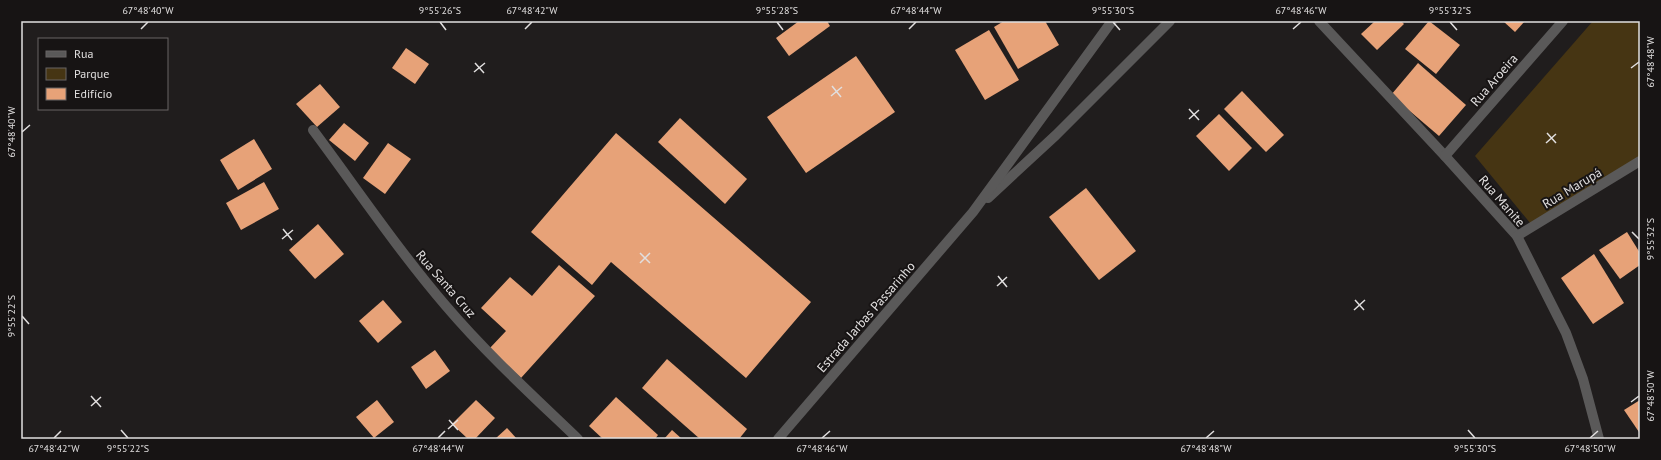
<svg xmlns="http://www.w3.org/2000/svg" width="1661" height="460" font-family="'PT Sans',sans-serif">
	<rect width="100%" height="100%" fill="#201d1d"/>
	<!-- green -->
	<path fill="#463513" d="M 1593,21 L 1640,21 L 1640,161 L 1535,229 L 1475,156 Z"/>
	<!-- building -->
	<g fill="#e7a278">
		<path d="M 799,21 L 827,21 L 830,26 L 789,56 L 776,38 Z"/>
		<path d="M 1004,21 L 1045,21 L 1059,45 L 1018,69 L 994,27 Z"/>
		<path d="M 1375,21 L 1401,21 L 1404,24 L 1377,50 L 1361,34 Z"/>
		<path d="M 1429,21 L 1460,45 L 1436,74 L 1405,49 Z"/>
		<path d="M 1503,21 L 1525,21 L 1515,32 Z"/>
		<path d="M 989,30 L 1019,80 L 985,100 L 955,50 Z"/>
		<path d="M 406,48 L 429,64 L 415,84 L 392,68 Z"/>
		<path d="M 856,56 L 895,112 L 806,173 L 767,117 Z"/>
		<path d="M 1418,63 L 1466,105 L 1439,136 L 1391,95 Z"/>
		<path d="M 320,84 L 340,107 L 317,127 L 296,104 Z"/>
		<path d="M 1242,91 L 1284,135 L 1266,152 L 1224,109 Z"/>
		<path d="M 1219,114 L 1252,148 L 1229,171 L 1196,136 Z"/>
		<path d="M 680,118 L 747,179 L 725,204 L 658,142 Z"/>
		<path d="M 344,123 L 369,143 L 355,161 L 329,140 Z"/>
		<path d="M 616,133 L 811,302 L 746,378 L 611,262 L 592,285 L 531,232 Z"/>
		<path d="M 254,139 L 272,169 L 238,190 L 220,160 Z"/>
		<path d="M 388,143 L 411,159 L 385,194 L 363,178 Z"/>
		<path d="M 264,182 L 279,209 L 241,230 L 226,203 Z"/>
		<path d="M 1086,188 L 1136,251 L 1099,280 L 1049,217 Z"/>
		<path d="M 318,224 L 344,254 L 315,279 L 289,250 Z"/>
		<path d="M 1627,232 L 1640,253 L 1640,265 L 1620,279 L 1599,250 Z"/>
		<path d="M 1594,254 L 1624,303 L 1593,324 L 1561,278 Z"/>
		<path d="M 559,265 L 595,296 L 521,378 L 489,349 L 506,331 L 481,308 L 510,277 L 532,296 Z"/>
		<path d="M 383,300 L 402,322 L 378,343 L 359,321 Z"/>
		<path d="M 435,350 L 450,371 L 426,389 L 411,367 Z"/>
		<path d="M 667,359 L 747,429 L 739,439 L 700,439 L 642,388 Z"/>
		<path d="M 616,397 L 658,435 L 655,439 L 603,439 L 589,426 Z"/>
		<path d="M 377,400 L 394,422 L 374,438 L 356,417 Z"/>
		<path d="M 476,400 L 495,418 L 475,439 L 468,439 L 452,424 Z"/>
		<path d="M 1640,400 L 1640,431 L 1639,432 L 1624,410 Z"/>
		<path d="M 507,428 L 517,439 L 495,439 Z"/>
		<path d="M 672,430 L 682,439 L 664,439 Z"/>
	</g>
	<g fill="none" stroke-linecap="round" stroke-linejoin="round">
		<!-- street -->
		<g stroke="#5a5959" stroke-width="10">
			<path d="M 1319,21 L 1445,156 L 1517,236 L 1566,333 L 1583,379 L 1599,439"/>
			<path d="M 313,130 C 357,189 398,250 446,306 C 486,353 533,396 578,439"/>
			<path d="M 1445,156 L 1563,21"/>
			<path d="M 988,198 L 1056,135 L 1170,21"/>
			<path d="M 1517,236 L 1640,161"/>
			<path d="M 778,439 L 973,212 L 1112,21"/>
		</g>
	</g>
	<!-- ticks -->
	<path fill="none" stroke="#e1dfdf" stroke-width="1.5" d="M 440,22 L 446,30M 777,22 L 783,30M 1113,22 L 1120,30M 1450,22 L 1457,30M 141,29 L 148,22M 525,29 L 532,22M 909,29 L 916,22M 1293,29 L 1301,22M 475,63 L 484,73M 1631,68 L 1639,62M 474,72 L 485,63M 832,86 L 841,97M 831,96 L 842,87M 1189,109 L 1199,120M 1189,119 L 1199,110M 22,132 L 30,125M 1547,133 L 1556,143M 1546,143 L 1556,134M 283,229 L 292,240M 1632,232 L 1639,239M 282,239 L 293,230M 640,253 L 650,263M 640,263 L 650,253M 998,276 L 1007,287M 997,286 L 1007,277M 1355,300 L 1364,310M 1354,310 L 1365,300M 22,316 L 29,324M 91,396 L 101,407M 1631,402 L 1639,396M 91,406 L 101,397M 449,420 L 458,430M 448,429 L 458,420M 121,430 L 128,438M 1468,430 L 1475,438M 54,438 L 61,431M 438,438 L 445,431M 822,438 L 830,431M 1206,438 L 1214,431M 1590,438 L 1598,431"/>
	<g text-anchor="middle" dominant-baseline="central" stroke-width="4" stroke-linejoin="round" paint-order="stroke">
		<!-- street labels -->
		<g font-size="13" fill="#e1dfdf" stroke="#171414">
			<text transform="translate(1494 80) rotate(-49)">Rua Aroeira</text>
			<text transform="translate(1572 188) rotate(-31)">Rua Marupá</text>
			<text transform="translate(1502 201) rotate(49)">Rua Manite</text>
			<text transform="translate(446 284) rotate(49)">Rua Santa Cruz</text>
			<text transform="translate(866 317) rotate(-49)">Estrada Jarbas Passarinho</text>
		</g>
	</g>
	<!-- border -->
	<rect width="1661" height="460" fill="none" stroke="#171414" stroke-width="44"/>
	<!-- legend -->
	<rect x="38" y="38" width="130" height="72" fill="#171414" stroke="#686565"/>
	<rect x="46" y="51" width="20" height="6" fill="#5a5959" stroke="#686565"/>
	<text x="74" y="58" font-size="12" fill="#e1dfdf">Rua</text>
	<rect x="46" y="68" width="20" height="12" fill="#463513" stroke="#686565"/>
	<text x="74" y="78" font-size="12" fill="#e1dfdf">Parque</text>
	<rect x="46" y="88" width="20" height="12" fill="#e7a278" stroke="#686565"/>
	<text x="74" y="98" font-size="12" fill="#e1dfdf">Edifício</text>
	<rect x="22" y="22" width="1617" height="416" fill="none" stroke="#e1dfdf" stroke-width="1.5"/>
	<g font-size="10" text-anchor="middle" fill="#e1dfdf">
		<text x="148" y="14">67°48'40"W</text>
		<text x="440" y="14">9°55'26"S</text>
		<text x="532" y="14">67°48'42"W</text>
		<text x="777" y="14">9°55'28"S</text>
		<text x="916" y="14">67°48'44"W</text>
		<text x="1113" y="14">9°55'30"S</text>
		<text x="1301" y="14">67°48'46"W</text>
		<text x="1450" y="14">9°55'32"S</text>
		<text transform="translate(1650 62) rotate(-90)" y="4">67°48'48"W</text>
		<text transform="translate(11 132) rotate(-90)" y="4">67°48'40"W</text>
		<text transform="translate(1650 239) rotate(-90)" y="4">9°55'32"S</text>
		<text transform="translate(11 316) rotate(-90)" y="4">9°55'22"S</text>
		<text transform="translate(1650 396) rotate(-90)" y="4">67°48'50"W</text>
		<text x="54" y="452">67°48'42"W</text>
		<text x="128" y="452">9°55'22"S</text>
		<text x="438" y="452">67°48'44"W</text>
		<text x="822" y="452">67°48'46"W</text>
		<text x="1206" y="452">67°48'48"W</text>
		<text x="1475" y="452">9°55'30"S</text>
		<text x="1590" y="452">67°48'50"W</text>
	</g>
</svg>
